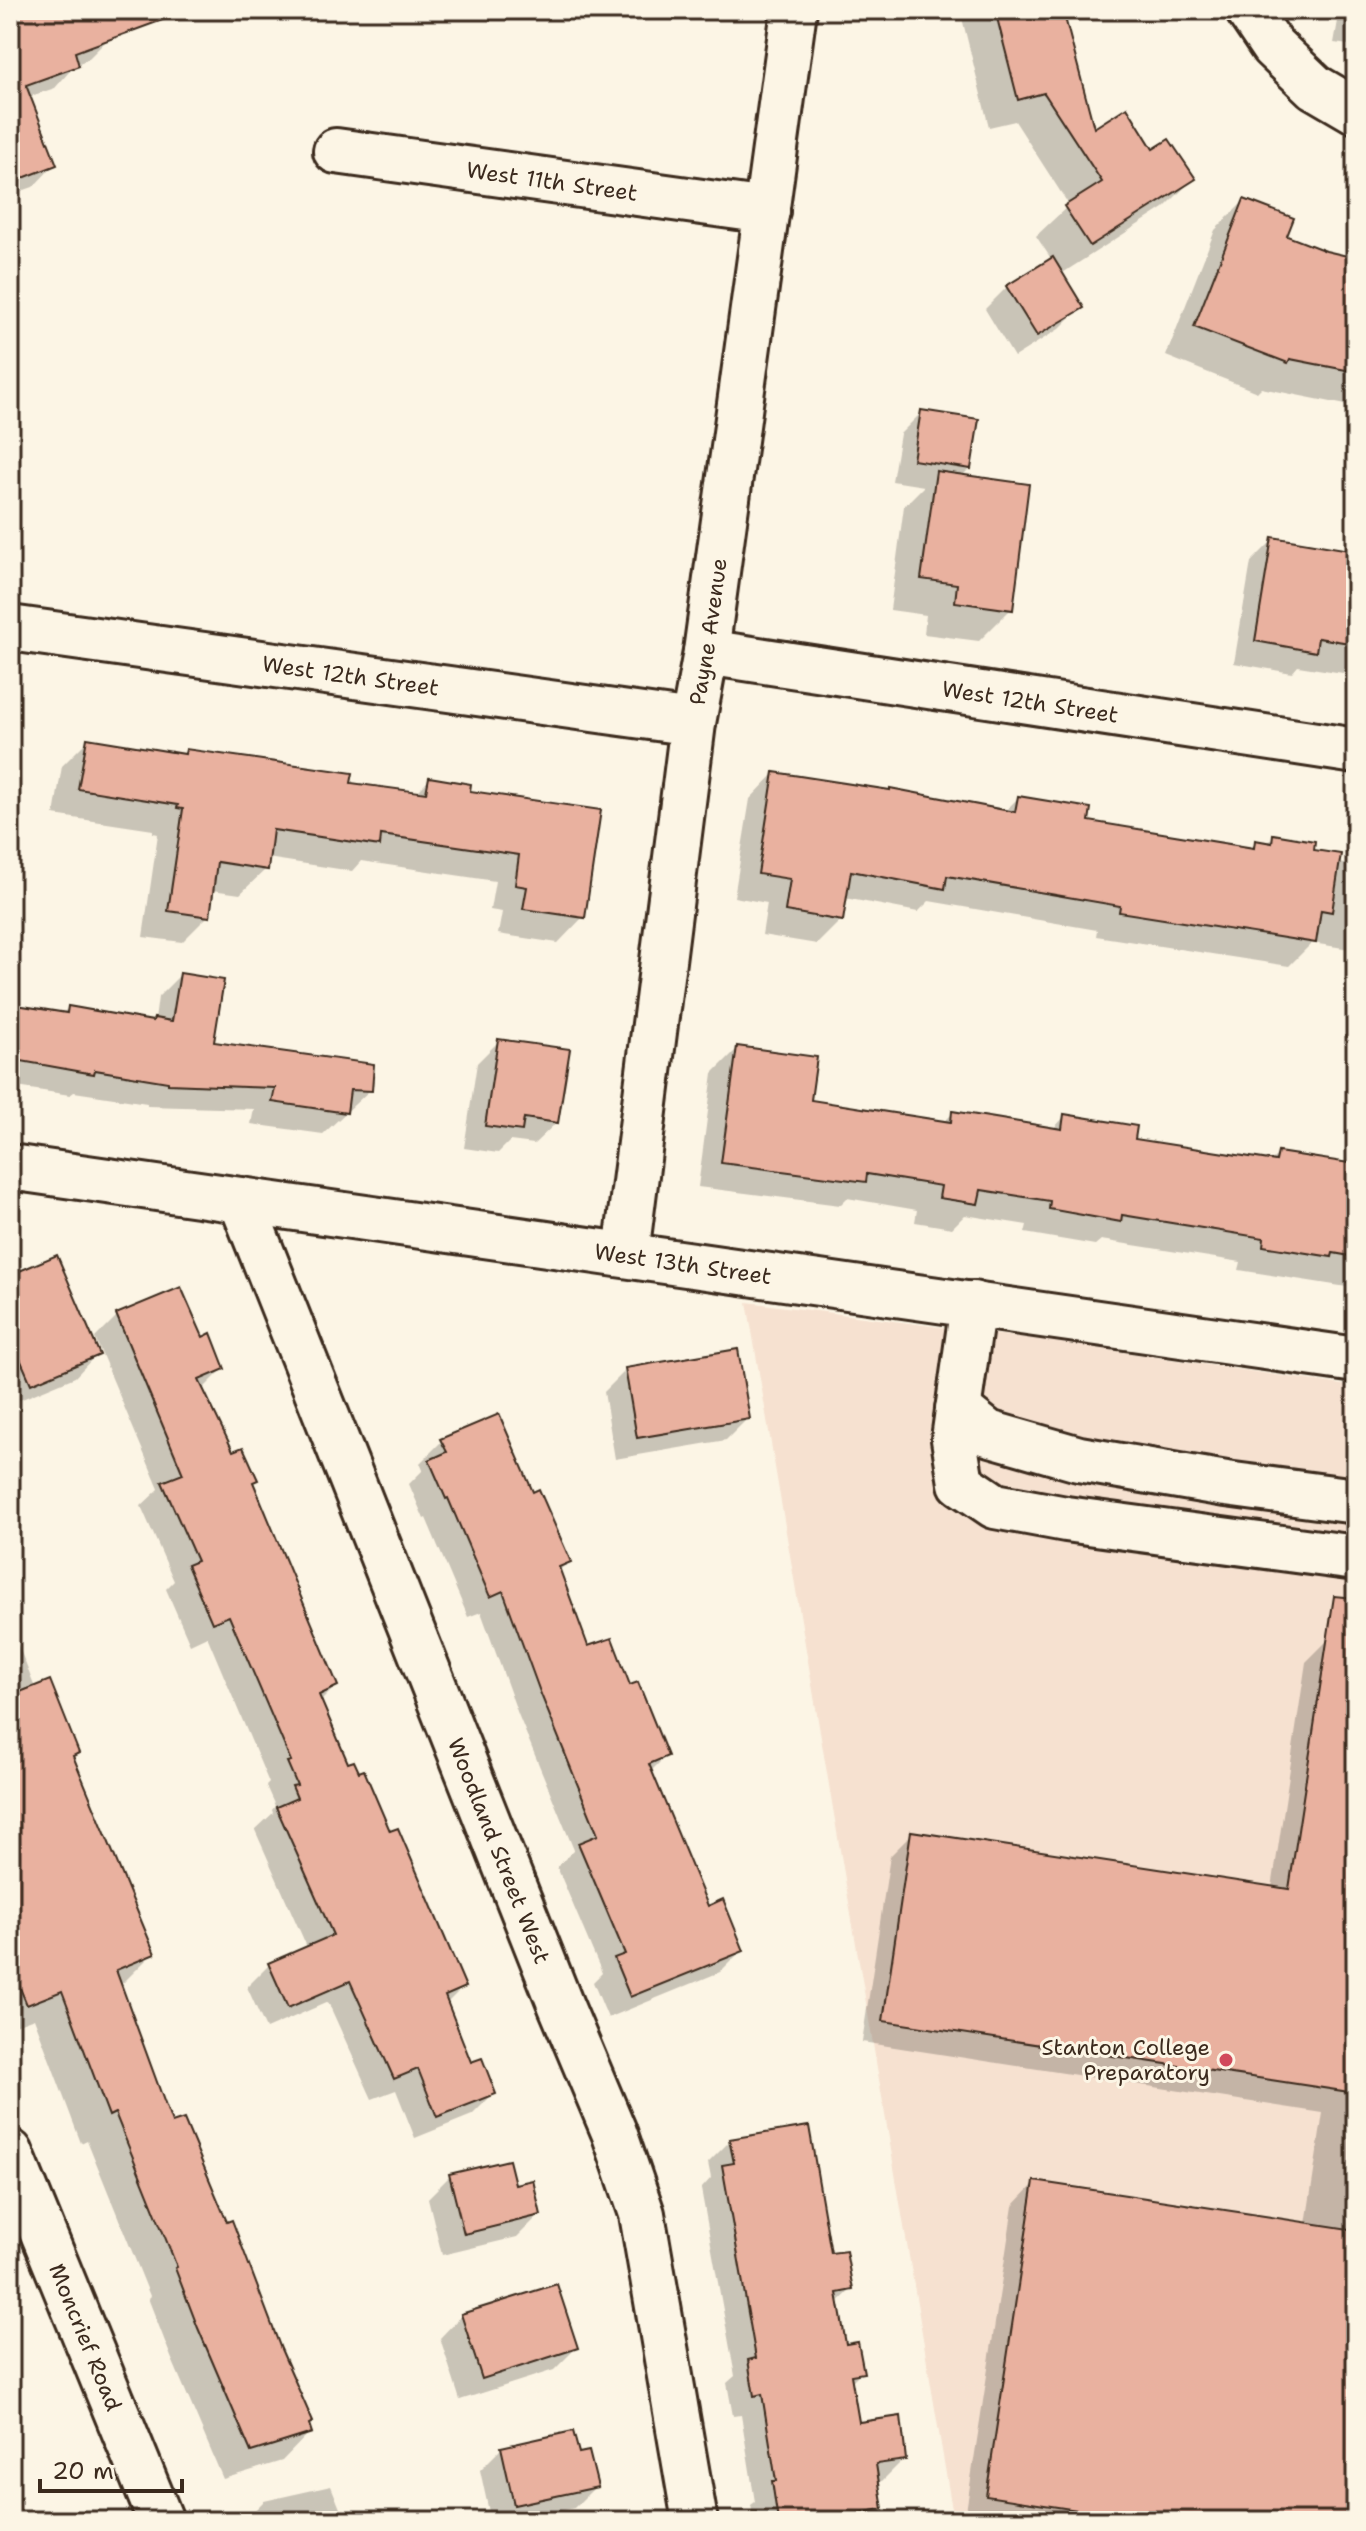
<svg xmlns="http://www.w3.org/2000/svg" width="1366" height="2531" font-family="'Shantell Sans',sans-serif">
	<rect width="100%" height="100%" fill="#fcf5e5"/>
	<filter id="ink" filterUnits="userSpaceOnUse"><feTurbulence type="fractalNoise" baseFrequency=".0125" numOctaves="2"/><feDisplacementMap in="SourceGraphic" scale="16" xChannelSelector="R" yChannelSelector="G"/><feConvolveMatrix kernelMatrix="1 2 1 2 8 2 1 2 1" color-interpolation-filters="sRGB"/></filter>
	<g filter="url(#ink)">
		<!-- built -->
		<path fill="#f6e1d0" d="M 747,1302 L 1049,1341 L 1356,1387 L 1356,2521 L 954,2521 Z"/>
		<!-- shadow -->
		<g fill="#0003">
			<path d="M 10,10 L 99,10 L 109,38 L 87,60 L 76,64 L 55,88 L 10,103 Z"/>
			<path d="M 960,10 L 1061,10 L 1093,131 L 1153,152 L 1193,179 L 1164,208 L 1061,274 L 1081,307 L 1059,329 L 1014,357 L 985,309 L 1007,287 L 1052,260 L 1036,236 L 1069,205 L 1015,121 L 989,127 Z"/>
			<path d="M 1340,10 L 1356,10 L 1356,46 L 1334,43 Z"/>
			<path d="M 10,121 L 55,164 L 33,187 L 10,195 Z"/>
			<path d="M 1244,201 L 1284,237 L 1326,253 L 1356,260 L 1356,407 L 1261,388 L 1257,392 L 1166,356 L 1215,230 Z"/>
			<path d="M 922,412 L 970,468 L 961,477 L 1011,609 L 979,641 L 924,634 L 926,615 L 890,610 L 904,506 L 924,486 L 892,481 L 900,434 Z"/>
			<path d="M 1273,540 L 1356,552 L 1356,675 L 1298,666 L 1292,673 L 1234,663 L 1251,562 Z"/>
			<path d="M 88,740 L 183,756 L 187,752 L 349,784 L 415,794 L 429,780 L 467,793 L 583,917 L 558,943 L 498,934 L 502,912 L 490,910 L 495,881 L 361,861 L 352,871 L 267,858 L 266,869 L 240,894 L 212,890 L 208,916 L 182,942 L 143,937 L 158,834 L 153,833 L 153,830 L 54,815 L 62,766 Z"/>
			<path d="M 774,774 L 1004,812 L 1018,798 L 1087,822 L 1249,850 L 1256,843 L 1266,844 L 1274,836 L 1338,863 L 1356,866 L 1356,950 L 1312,943 L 1289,966 L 1096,936 L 1097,930 L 929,901 L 918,912 L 845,898 L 841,920 L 817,944 L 762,935 L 767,903 L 734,897 L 750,799 Z"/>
			<path d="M 180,975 L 212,1044 L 370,1090 L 323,1134 L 251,1124 L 254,1109 L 147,1106 L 147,1103 L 74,1092 L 70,1095 L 10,1086 L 10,1006 L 62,1014 L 68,1008 L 152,1023 L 155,1020 L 158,997 Z"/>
			<path d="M 499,1041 L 557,1122 L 534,1144 L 510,1141 L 498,1153 L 464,1148 L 477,1063 Z"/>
			<path d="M 738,1048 L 809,1102 L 943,1123 L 953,1113 L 1052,1130 L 1065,1116 L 1132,1140 L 1270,1162 L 1278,1154 L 1356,1166 L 1356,1294 L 1346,1292 L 1347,1287 L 1239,1270 L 1241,1262 L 1101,1240 L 1095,1245 L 1025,1233 L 1027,1225 L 965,1215 L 952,1228 L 915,1222 L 917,1210 L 847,1198 L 840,1205 L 698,1187 L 713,1073 Z"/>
			<path d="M 10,1277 L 97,1354 L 75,1377 L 10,1404 Z"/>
			<path d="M 117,1316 L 202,1339 L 223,1369 L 202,1390 L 232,1454 L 251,1484 L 336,1686 L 320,1702 L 347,1766 L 389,1834 L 464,1986 L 446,2004 L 470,2065 L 494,2093 L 472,2115 L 415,2138 L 396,2090 L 372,2099 L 328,2002 L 266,2029 L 247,1987 L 269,1965 L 307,1947 L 255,1830 L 273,1813 L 272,1810 L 275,1806 L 266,1786 L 269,1783 L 207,1636 L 190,1644 L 166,1589 L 174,1581 L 141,1506 L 159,1489 L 95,1338 Z"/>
			<path d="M 626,1370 L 748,1418 L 726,1440 L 615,1459 L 604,1392 Z"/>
			<path d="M 442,1441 L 532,1495 L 568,1562 L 559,1571 L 587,1648 L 629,1688 L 666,1756 L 650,1772 L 707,1908 L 742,1950 L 720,1972 L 608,2018 L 593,1982 L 602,1973 L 557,1867 L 574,1850 L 518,1714 L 481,1612 L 468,1617 L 426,1518 L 424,1519 L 409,1484 L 423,1470 L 420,1463 Z"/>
			<path d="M 10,1624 L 35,1688 L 77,1753 L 71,1758 L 152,1954 L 124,1982 L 119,1984 L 171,2126 L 310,2432 L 282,2461 L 223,2479 L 171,2357 L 148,2298 L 150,2296 L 87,2140 L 81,2143 L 34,2018 L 10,2027 Z"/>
			<path d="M 1328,1640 L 1356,1644 L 1356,2521 L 987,2521 L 965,2518 L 1013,2206 L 1035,2183 L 1306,2224 L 1323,2113 L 862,2042 L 890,1856 L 912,1834 L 1272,1888 L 1306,1662 Z"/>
			<path d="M 730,2141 L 829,2256 L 851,2290 L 837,2303 L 844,2346 L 861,2372 L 850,2383 L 857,2424 L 904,2459 L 882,2481 L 877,2482 L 883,2521 L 754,2521 L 751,2505 L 755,2502 L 741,2415 L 733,2416 L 727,2383 L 735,2376 L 701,2189 L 711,2178 L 708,2163 Z"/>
			<path d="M 450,2176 L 514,2186 L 539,2215 L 517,2237 L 442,2255 L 428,2198 Z"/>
			<path d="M 462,2315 L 576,2348 L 554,2370 L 460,2400 L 440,2338 Z"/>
			<path d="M 502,2448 L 577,2456 L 596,2486 L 574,2508 L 516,2521 L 491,2521 L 480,2470 Z"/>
			<path d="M 331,2486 L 345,2521 L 244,2521 L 264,2501 Z"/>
		</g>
		<!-- building -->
		<g fill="#e9b19f" stroke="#3b2a1e" stroke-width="2">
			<path d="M 10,10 L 176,10 L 176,15 L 75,52 L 79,66 L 26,85 L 57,165 L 10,183 Z"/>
			<path d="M 995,10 L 1063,10 L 1094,128 L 1127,107 L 1153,149 L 1169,139 L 1196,179 L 1090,246 L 1064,206 L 1102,182 L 1044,93 L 1018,100 Z"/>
			<path d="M 1244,199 L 1294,218 L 1287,236 L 1326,251 L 1356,258 L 1356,372 L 1290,359 L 1288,363 L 1194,327 Z"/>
			<path d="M 1053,257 L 1084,308 L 1037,336 L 1006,286 Z"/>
			<path d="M 921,410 L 979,419 L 971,469 L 913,460 Z"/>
			<path d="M 936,471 L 1029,484 L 1013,610 L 955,602 L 957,584 L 921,579 Z"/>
			<path d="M 1272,537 L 1356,551 L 1356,644 L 1318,638 L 1316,652 L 1255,641 Z"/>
			<path d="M 87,738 L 185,754 L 186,749 L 353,773 L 351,783 L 426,793 L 429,777 L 471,784 L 470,791 L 601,810 L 585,918 L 523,909 L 527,887 L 515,885 L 519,855 L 381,835 L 380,846 L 273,830 L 268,870 L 217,862 L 210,917 L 168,911 L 183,809 L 177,808 L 178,805 L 78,789 Z"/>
			<path d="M 774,772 L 890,790 L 890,788 L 1015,812 L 1018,796 L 1091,808 L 1089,821 L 1254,848 L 1255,840 L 1272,843 L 1273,834 L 1315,841 L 1314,850 L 1341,854 L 1332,912 L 1321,910 L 1316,943 L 1119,912 L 1120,906 L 947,876 L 945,889 L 851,871 L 843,921 L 785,911 L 790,879 L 758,874 Z"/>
			<path d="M 180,973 L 224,980 L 214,1042 L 374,1064 L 372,1091 L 350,1090 L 347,1113 L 272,1102 L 275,1088 L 168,1084 L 168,1082 L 95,1070 L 94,1074 L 10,1059 L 10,1004 L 67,1013 L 68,1006 L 153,1021 L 154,1018 L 172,1021 Z"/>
			<path d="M 498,1039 L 570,1049 L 558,1123 L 524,1118 L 522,1131 L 485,1126 Z"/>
			<path d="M 737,1046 L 817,1057 L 811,1100 L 951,1122 L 952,1111 L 1062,1129 L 1064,1114 L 1137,1126 L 1135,1139 L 1276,1161 L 1278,1152 L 1356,1164 L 1356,1257 L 1333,1253 L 1332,1257 L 1263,1246 L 1264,1238 L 1122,1215 L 1121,1222 L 1049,1209 L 1050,1201 L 981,1190 L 978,1204 L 939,1198 L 941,1186 L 867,1174 L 866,1182 L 721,1163 Z"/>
			<path d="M 57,1255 L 100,1355 L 31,1384 L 10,1336 L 10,1275 Z"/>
			<path d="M 181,1287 L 203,1337 L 211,1333 L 225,1369 L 199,1380 L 233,1451 L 243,1447 L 258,1480 L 253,1482 L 338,1686 L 319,1695 L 348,1763 L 354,1761 L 359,1772 L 364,1770 L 390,1831 L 398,1828 L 466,1987 L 445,1996 L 471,2062 L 482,2058 L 496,2094 L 437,2117 L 418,2069 L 394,2079 L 350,1981 L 288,2008 L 268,1963 L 333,1935 L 276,1807 L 297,1798 L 292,1786 L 297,1785 L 287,1762 L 291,1761 L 229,1616 L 212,1623 L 187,1565 L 197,1561 L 162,1482 L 183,1474 L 116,1314 Z"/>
			<path d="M 738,1349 L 750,1419 L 637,1438 L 625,1368 Z"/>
			<path d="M 499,1414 L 533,1492 L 539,1489 L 571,1562 L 559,1567 L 588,1646 L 612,1638 L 630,1685 L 638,1682 L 668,1756 L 649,1764 L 708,1906 L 723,1899 L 744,1951 L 630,1997 L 614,1958 L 625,1954 L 578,1843 L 598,1835 L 540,1692 L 503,1591 L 490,1597 L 448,1498 L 446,1499 L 429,1460 L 447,1452 L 440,1439 Z"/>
			<path d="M 1334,1596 L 1356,1598 L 1356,2093 L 883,2021 L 911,1831 L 1289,1889 Z"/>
			<path d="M 50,1680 L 79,1753 L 73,1756 L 155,1954 L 116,1970 L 172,2123 L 184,2119 L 227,2222 L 232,2220 L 281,2349 L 313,2422 L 309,2424 L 312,2433 L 251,2452 L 198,2328 L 175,2268 L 177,2267 L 115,2113 L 109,2116 L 62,1991 L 27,2005 L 10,1964 L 10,1696 Z"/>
			<path d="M 809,2126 L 831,2253 L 846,2251 L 853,2290 L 837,2293 L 846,2344 L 858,2342 L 864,2373 L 851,2375 L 859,2422 L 901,2416 L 906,2460 L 876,2464 L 883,2509 L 805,2521 L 778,2521 L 772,2481 L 776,2481 L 762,2394 L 754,2396 L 748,2360 L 756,2358 L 722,2165 L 734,2163 L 729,2139 Z"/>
			<path d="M 509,2160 L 515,2184 L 533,2180 L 541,2215 L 464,2234 L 449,2174 Z"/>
			<path d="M 1034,2181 L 1356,2230 L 1356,2521 L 1149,2521 L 986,2496 Z"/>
			<path d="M 557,2284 L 578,2348 L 482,2379 L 461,2314 Z"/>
			<path d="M 573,2431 L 579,2453 L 589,2451 L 598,2487 L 514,2505 L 501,2447 Z"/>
		</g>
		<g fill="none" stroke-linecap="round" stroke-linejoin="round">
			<defs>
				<g id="minor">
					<path d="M 1248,10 L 1273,47 L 1315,87 L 1356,111"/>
					<path id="s1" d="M 336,151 L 767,211"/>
					<path id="s2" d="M 10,628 L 693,723"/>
					<path id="s3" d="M 706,652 L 1356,751"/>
					<path id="s4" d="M 10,1167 L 1356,1360"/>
					<path id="s5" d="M 241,1200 L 561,2006 L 614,2132 L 642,2214 L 695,2521"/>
					<path id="s6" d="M 626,1254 L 693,723 L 706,652 L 794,10"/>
					<path d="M 973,1304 L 954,1439 L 961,1483 L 995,1506 L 1066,1519 L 1356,1558"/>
					<path d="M 958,1409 L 988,1433 L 1079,1459 L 1226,1484 L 1356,1501"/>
				</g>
				<g id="major">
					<path id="s7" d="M 10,2152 L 161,2521"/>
				</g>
			</defs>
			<!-- minor casing -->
			<use href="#minor" stroke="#3b2a1e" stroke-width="50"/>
			<!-- major casing -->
			<use href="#major" stroke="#3b2a1e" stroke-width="50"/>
			<!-- minor -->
			<use href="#minor" stroke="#fcf5e5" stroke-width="44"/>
			<!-- major -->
			<use href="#major" stroke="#fcf5e5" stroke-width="44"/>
		</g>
	</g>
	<!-- markers -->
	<circle fill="#d1495b" stroke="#fcf5e5" stroke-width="3" cx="1226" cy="2060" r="8"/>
	<g text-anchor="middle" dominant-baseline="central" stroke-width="6" stroke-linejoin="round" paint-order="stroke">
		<!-- street labels -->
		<g font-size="22" fill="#3b2a1e" stroke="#fcf5e5">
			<text stroke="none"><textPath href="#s1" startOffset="218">West 11th Street</textPath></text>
			<text stroke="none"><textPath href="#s6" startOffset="628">Payne Avenue</textPath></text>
			<text stroke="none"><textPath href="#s2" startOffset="344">West 12th Street</textPath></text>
			<text stroke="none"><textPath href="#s3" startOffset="328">West 12th Street</textPath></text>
			<text stroke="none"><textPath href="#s4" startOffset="680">West 13th Street</textPath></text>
			<text stroke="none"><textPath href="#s5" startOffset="700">Woodland Street West</textPath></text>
			<text stroke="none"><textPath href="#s7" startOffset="200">Moncrief Road</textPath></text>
		</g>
		<!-- poi labels -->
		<g font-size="22" fill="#3b2a1e" stroke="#fcf5e5" text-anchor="end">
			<text x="1210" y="2047">Stanton College<tspan x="1210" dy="25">Preparatory</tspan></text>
		</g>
	</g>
	<!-- margin -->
	<rect width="1366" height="2531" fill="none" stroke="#fcf5e5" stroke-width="40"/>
	<rect x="20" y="20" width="1326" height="2491" fill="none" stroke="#3b2a1e" stroke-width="3" filter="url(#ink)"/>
	<!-- scale -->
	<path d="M40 2479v12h142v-12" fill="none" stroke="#3b2a1e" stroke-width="4"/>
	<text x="52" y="2479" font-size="24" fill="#3b2a1e" stroke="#fcf5e5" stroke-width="6" paint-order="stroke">20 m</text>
</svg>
